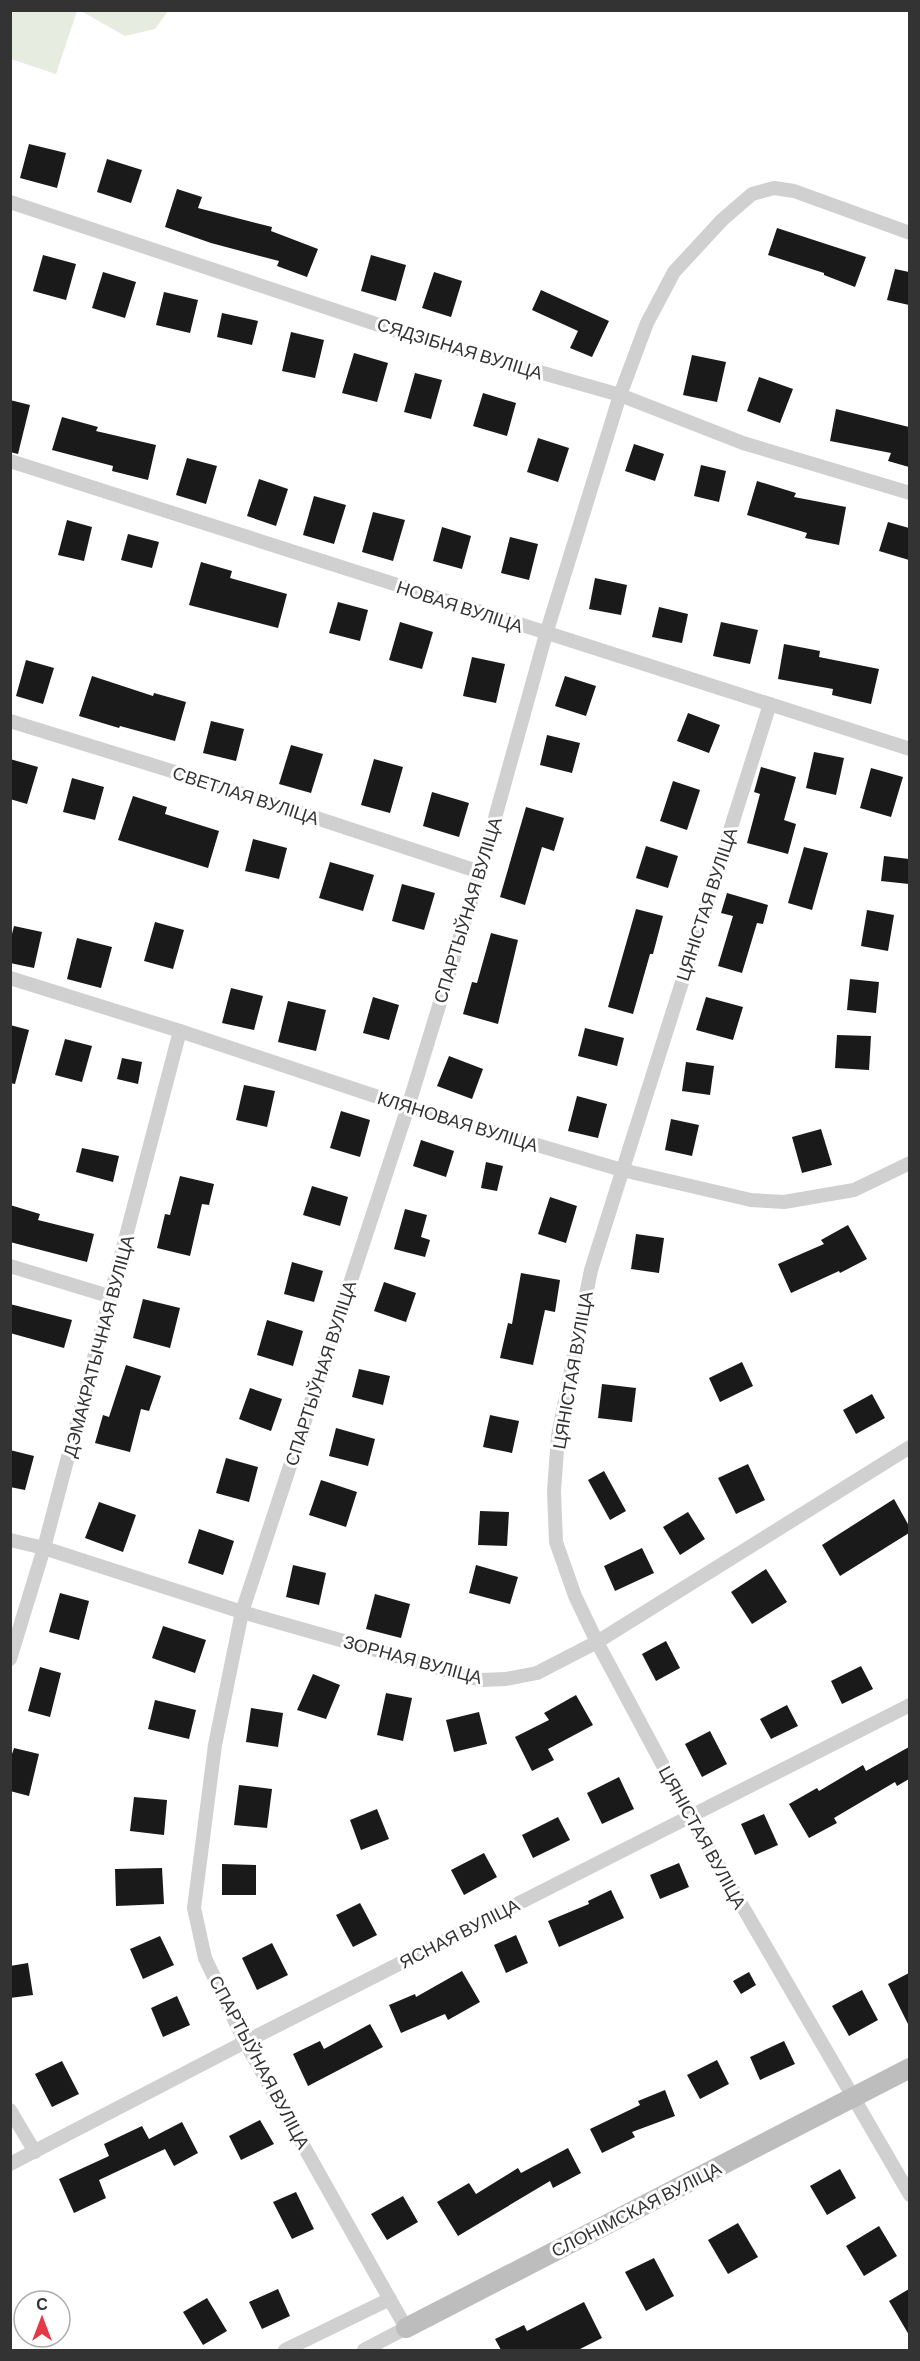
<svg xmlns="http://www.w3.org/2000/svg" width="920" height="2361" font-family="Barlow,sans-serif">
	<rect width="100%" height="100%" fill="#fff"/>
	<!-- green -->
	<g fill="#e6ecdf">
		<path d="M 11,10 L 77,11 L 56,74 L 11,59 Z"/>
		<path d="M 81,11 L 168,10 L 168,11 L 155,29 L 125,36 Z"/>
	</g>
	<!-- building -->
	<g fill="#1a1a1a">
		<path d="M 29,144 L 66,153 L 57,188 L 20,178 Z"/>
		<path d="M 107,159 L 142,170 L 131,203 L 97,192 Z"/>
		<path d="M 177,189 L 202,197 L 198,208 L 272,227 L 271,231 L 318,249 L 307,277 L 277,266 L 279,261 L 211,243 L 165,227 Z"/>
		<path d="M 777,228 L 866,257 L 855,287 L 824,275 L 824,273 L 768,255 Z"/>
		<path d="M 43,255 L 76,264 L 66,300 L 33,291 Z"/>
		<path d="M 371,255 L 406,265 L 396,301 L 361,291 Z"/>
		<path d="M 895,269 L 909,272 L 909,305 L 887,300 Z"/>
		<path d="M 103,272 L 136,282 L 125,318 L 92,308 Z"/>
		<path d="M 434,272 L 462,281 L 451,317 L 422,308 Z"/>
		<path d="M 541,290 L 609,321 L 592,357 L 570,348 L 578,331 L 532,310 Z"/>
		<path d="M 164,292 L 198,300 L 190,333 L 156,325 Z"/>
		<path d="M 222,313 L 258,321 L 252,345 L 217,337 Z"/>
		<path d="M 291,332 L 324,340 L 315,378 L 282,371 Z"/>
		<path d="M 354,353 L 388,363 L 377,402 L 342,393 Z"/>
		<path d="M 692,355 L 726,362 L 717,402 L 683,395 Z"/>
		<path d="M 415,373 L 442,380 L 431,419 L 404,412 Z"/>
		<path d="M 759,377 L 793,389 L 780,423 L 747,411 Z"/>
		<path d="M 483,393 L 516,403 L 507,436 L 473,426 Z"/>
		<path d="M 10,400 L 30,405 L 18,454 L 10,452 Z"/>
		<path d="M 836,409 L 909,427 L 909,467 L 888,461 L 891,453 L 830,441 Z"/>
		<path d="M 62,417 L 98,427 L 96,431 L 156,445 L 148,480 L 112,471 L 113,466 L 52,450 Z"/>
		<path d="M 538,438 L 569,448 L 558,482 L 527,472 Z"/>
		<path d="M 634,444 L 664,454 L 655,481 L 625,471 Z"/>
		<path d="M 187,458 L 217,466 L 206,504 L 176,495 Z"/>
		<path d="M 701,465 L 726,471 L 719,502 L 694,496 Z"/>
		<path d="M 259,479 L 288,489 L 276,526 L 247,516 Z"/>
		<path d="M 757,481 L 796,493 L 794,497 L 846,507 L 839,545 L 805,538 L 807,533 L 747,515 Z"/>
		<path d="M 314,496 L 346,505 L 334,544 L 303,535 Z"/>
		<path d="M 373,512 L 405,520 L 393,561 L 362,552 Z"/>
		<path d="M 67,520 L 92,527 L 84,561 L 58,555 Z"/>
		<path d="M 888,522 L 909,528 L 909,560 L 879,551 Z"/>
		<path d="M 442,527 L 471,536 L 462,569 L 433,561 Z"/>
		<path d="M 128,534 L 159,542 L 152,568 L 121,560 Z"/>
		<path d="M 510,537 L 538,544 L 529,580 L 501,573 Z"/>
		<path d="M 201,562 L 232,571 L 230,578 L 287,594 L 278,628 L 189,605 Z"/>
		<path d="M 595,578 L 627,585 L 621,615 L 589,609 Z"/>
		<path d="M 338,602 L 368,610 L 360,641 L 329,633 Z"/>
		<path d="M 659,607 L 688,614 L 682,643 L 652,637 Z"/>
		<path d="M 400,622 L 433,632 L 422,669 L 389,660 Z"/>
		<path d="M 721,622 L 758,630 L 750,664 L 713,656 Z"/>
		<path d="M 784,644 L 820,651 L 819,657 L 879,669 L 871,704 L 832,695 L 833,689 L 778,679 Z"/>
		<path d="M 472,657 L 505,664 L 496,703 L 463,696 Z"/>
		<path d="M 26,660 L 54,668 L 43,704 L 16,696 Z"/>
		<path d="M 92,676 L 153,696 L 154,693 L 186,702 L 175,741 L 120,726 L 119,728 L 79,716 Z"/>
		<path d="M 565,676 L 596,686 L 586,716 L 555,706 Z"/>
		<path d="M 688,713 L 720,725 L 709,753 L 677,741 Z"/>
		<path d="M 211,721 L 244,729 L 236,761 L 203,753 Z"/>
		<path d="M 547,735 L 580,743 L 572,773 L 540,765 Z"/>
		<path d="M 291,745 L 323,754 L 311,793 L 279,784 Z"/>
		<path d="M 814,752 L 844,758 L 836,795 L 806,788 Z"/>
		<path d="M 10,759 L 38,767 L 27,804 L 10,799 Z"/>
		<path d="M 374,759 L 403,767 L 390,813 L 361,805 Z"/>
		<path d="M 761,767 L 796,777 L 784,820 L 796,824 L 788,854 L 747,843 L 760,794 L 754,792 Z"/>
		<path d="M 871,768 L 903,777 L 891,817 L 860,808 Z"/>
		<path d="M 72,778 L 104,787 L 95,820 L 63,812 Z"/>
		<path d="M 673,781 L 700,790 L 687,830 L 660,821 Z"/>
		<path d="M 432,792 L 469,803 L 459,837 L 423,826 Z"/>
		<path d="M 133,796 L 167,807 L 165,814 L 219,831 L 208,868 L 118,840 Z"/>
		<path d="M 526,807 L 564,818 L 554,851 L 542,847 L 525,905 L 500,897 Z"/>
		<path d="M 253,839 L 287,848 L 279,879 L 245,871 Z"/>
		<path d="M 646,846 L 678,856 L 668,888 L 636,878 Z"/>
		<path d="M 804,847 L 828,853 L 812,910 L 788,903 Z"/>
		<path d="M 884,856 L 909,859 L 909,884 L 881,881 Z"/>
		<path d="M 330,862 L 374,875 L 363,911 L 319,898 Z"/>
		<path d="M 402,884 L 435,893 L 424,930 L 392,921 Z"/>
		<path d="M 727,893 L 768,905 L 763,924 L 757,923 L 742,973 L 718,966 L 733,916 L 721,913 Z"/>
		<path d="M 636,909 L 663,916 L 653,954 L 650,954 L 633,1014 L 608,1007 Z"/>
		<path d="M 867,910 L 894,915 L 888,951 L 861,946 Z"/>
		<path d="M 155,922 L 184,930 L 173,969 L 144,961 Z"/>
		<path d="M 14,926 L 42,932 L 34,968 L 10,963 L 10,942 Z"/>
		<path d="M 491,933 L 518,940 L 498,1024 L 463,1014 L 472,982 L 477,983 Z"/>
		<path d="M 77,938 L 112,947 L 101,988 L 67,979 Z"/>
		<path d="M 850,979 L 879,982 L 876,1013 L 847,1010 Z"/>
		<path d="M 231,988 L 263,996 L 254,1030 L 222,1023 Z"/>
		<path d="M 373,997 L 399,1005 L 389,1040 L 363,1033 Z"/>
		<path d="M 706,997 L 743,1007 L 733,1040 L 696,1030 Z"/>
		<path d="M 288,1001 L 326,1010 L 316,1051 L 278,1042 Z"/>
		<path d="M 10,1025 L 29,1030 L 15,1084 L 10,1083 Z"/>
		<path d="M 585,1028 L 624,1038 L 617,1066 L 578,1056 Z"/>
		<path d="M 837,1035 L 871,1036 L 869,1070 L 835,1068 Z"/>
		<path d="M 65,1039 L 92,1046 L 82,1082 L 55,1075 Z"/>
		<path d="M 449,1056 L 483,1069 L 472,1099 L 437,1086 Z"/>
		<path d="M 122,1058 L 142,1062 L 138,1084 L 117,1079 Z"/>
		<path d="M 686,1062 L 714,1066 L 710,1095 L 682,1091 Z"/>
		<path d="M 244,1085 L 275,1091 L 267,1127 L 236,1120 Z"/>
		<path d="M 577,1096 L 607,1104 L 598,1138 L 568,1131 Z"/>
		<path d="M 341,1111 L 370,1120 L 360,1157 L 330,1148 Z"/>
		<path d="M 671,1119 L 699,1125 L 692,1156 L 665,1150 Z"/>
		<path d="M 821,1129 L 832,1165 L 802,1173 L 792,1137 Z"/>
		<path d="M 421,1140 L 454,1151 L 446,1177 L 413,1166 Z"/>
		<path d="M 82,1148 L 119,1156 L 113,1182 L 76,1172 Z"/>
		<path d="M 486,1162 L 503,1166 L 497,1191 L 481,1188 Z"/>
		<path d="M 180,1176 L 214,1184 L 209,1205 L 202,1204 L 190,1256 L 157,1248 L 165,1214 L 170,1215 Z"/>
		<path d="M 312,1186 L 348,1197 L 340,1226 L 303,1215 Z"/>
		<path d="M 550,1197 L 577,1206 L 566,1243 L 538,1234 Z"/>
		<path d="M 10,1205 L 40,1214 L 38,1220 L 94,1234 L 87,1262 L 10,1242 Z"/>
		<path d="M 405,1209 L 427,1215 L 421,1237 L 430,1240 L 425,1257 L 394,1249 Z"/>
		<path d="M 848,1225 L 867,1259 L 840,1273 L 839,1271 L 791,1293 L 778,1264 L 824,1244 L 821,1240 Z"/>
		<path d="M 636,1234 L 664,1238 L 659,1273 L 631,1269 Z"/>
		<path d="M 292,1262 L 323,1271 L 314,1302 L 284,1294 Z"/>
		<path d="M 521,1273 L 560,1280 L 555,1312 L 545,1310 L 533,1365 L 500,1358 L 508,1323 L 512,1324 Z"/>
		<path d="M 384,1282 L 416,1293 L 406,1322 L 374,1311 Z"/>
		<path d="M 143,1299 L 180,1308 L 170,1348 L 133,1338 Z"/>
		<path d="M 10,1304 L 72,1320 L 64,1348 L 10,1333 Z"/>
		<path d="M 267,1320 L 303,1331 L 293,1366 L 257,1355 Z"/>
		<path d="M 742,1362 L 753,1386 L 720,1402 L 709,1378 Z"/>
		<path d="M 126,1365 L 161,1376 L 149,1411 L 141,1409 L 130,1452 L 95,1443 L 103,1415 L 109,1417 Z"/>
		<path d="M 359,1369 L 390,1376 L 383,1405 L 352,1397 Z"/>
		<path d="M 602,1384 L 636,1388 L 632,1422 L 598,1418 Z"/>
		<path d="M 250,1388 L 282,1399 L 271,1431 L 239,1419 Z"/>
		<path d="M 872,1394 L 885,1418 L 856,1434 L 843,1410 Z"/>
		<path d="M 490,1415 L 519,1421 L 512,1453 L 483,1447 Z"/>
		<path d="M 336,1428 L 375,1439 L 368,1466 L 329,1456 Z"/>
		<path d="M 10,1450 L 34,1456 L 25,1490 L 10,1487 Z"/>
		<path d="M 226,1458 L 258,1467 L 249,1502 L 216,1493 Z"/>
		<path d="M 748,1464 L 765,1500 L 736,1514 L 718,1478 Z"/>
		<path d="M 604,1471 L 626,1511 L 610,1520 L 588,1480 Z"/>
		<path d="M 321,1480 L 357,1492 L 346,1527 L 309,1515 Z"/>
		<path d="M 894,1499 L 909,1526 L 909,1533 L 840,1576 L 822,1545 Z"/>
		<path d="M 99,1502 L 136,1515 L 123,1552 L 85,1538 Z"/>
		<path d="M 480,1511 L 509,1512 L 507,1546 L 478,1545 Z"/>
		<path d="M 688,1512 L 705,1539 L 680,1555 L 663,1527 Z"/>
		<path d="M 199,1529 L 234,1541 L 223,1575 L 188,1563 Z"/>
		<path d="M 642,1548 L 654,1573 L 615,1591 L 604,1566 Z"/>
		<path d="M 293,1565 L 326,1573 L 319,1605 L 286,1597 Z"/>
		<path d="M 476,1565 L 518,1577 L 510,1604 L 469,1593 Z"/>
		<path d="M 766,1569 L 787,1602 L 752,1624 L 731,1592 Z"/>
		<path d="M 60,1593 L 89,1601 L 79,1640 L 49,1632 Z"/>
		<path d="M 375,1594 L 410,1604 L 401,1638 L 366,1629 Z"/>
		<path d="M 163,1626 L 206,1640 L 195,1673 L 152,1658 Z"/>
		<path d="M 666,1641 L 680,1668 L 656,1681 L 642,1654 Z"/>
		<path d="M 861,1666 L 873,1689 L 842,1704 L 831,1681 Z"/>
		<path d="M 40,1667 L 61,1673 L 50,1717 L 28,1711 Z"/>
		<path d="M 313,1674 L 340,1685 L 326,1719 L 297,1710 Z"/>
		<path d="M 386,1693 L 412,1698 L 403,1741 L 377,1735 Z"/>
		<path d="M 576,1695 L 593,1725 L 548,1749 L 554,1760 L 532,1771 L 515,1737 L 549,1720 L 544,1713 Z"/>
		<path d="M 155,1700 L 196,1710 L 189,1739 L 148,1729 Z"/>
		<path d="M 787,1705 L 798,1726 L 771,1739 L 760,1719 Z"/>
		<path d="M 251,1708 L 283,1713 L 278,1747 L 246,1742 Z"/>
		<path d="M 479,1712 L 487,1744 L 454,1752 L 446,1720 Z"/>
		<path d="M 710,1731 L 727,1764 L 702,1777 L 685,1744 Z"/>
		<path d="M 909,1747 L 909,1779 L 897,1786 L 895,1782 L 834,1818 L 837,1823 L 809,1838 L 789,1804 L 817,1788 L 819,1791 L 863,1765 L 866,1771 Z"/>
		<path d="M 14,1748 L 39,1754 L 29,1796 L 10,1791 L 10,1760 Z"/>
		<path d="M 619,1777 L 634,1809 L 602,1824 L 587,1793 Z"/>
		<path d="M 239,1785 L 272,1789 L 267,1828 L 234,1825 Z"/>
		<path d="M 134,1797 L 167,1800 L 164,1835 L 130,1831 Z"/>
		<path d="M 377,1809 L 389,1839 L 361,1850 L 350,1820 Z"/>
		<path d="M 764,1814 L 778,1845 L 755,1855 L 741,1824 Z"/>
		<path d="M 558,1817 L 570,1840 L 533,1858 L 522,1835 Z"/>
		<path d="M 484,1853 L 497,1877 L 464,1895 L 451,1870 Z"/>
		<path d="M 679,1863 L 689,1887 L 660,1899 L 650,1875 Z"/>
		<path d="M 222,1864 L 256,1865 L 256,1895 L 222,1895 Z"/>
		<path d="M 162,1868 L 164,1904 L 116,1906 L 115,1869 Z"/>
		<path d="M 611,1890 L 624,1918 L 559,1947 L 548,1921 L 589,1904 L 588,1901 Z"/>
		<path d="M 360,1903 L 377,1935 L 353,1947 L 336,1915 Z"/>
		<path d="M 516,1935 L 528,1963 L 506,1973 L 494,1945 Z"/>
		<path d="M 160,1936 L 174,1965 L 143,1979 L 130,1949 Z"/>
		<path d="M 272,1943 L 288,1975 L 257,1990 L 242,1958 Z"/>
		<path d="M 28,1963 L 33,1995 L 10,1998 L 10,1966 Z"/>
		<path d="M 462,1971 L 480,2002 L 448,2020 L 445,2014 L 401,2033 L 389,2005 L 415,1994 L 416,1997 Z"/>
		<path d="M 749,1972 L 756,1985 L 741,1994 L 733,1981 Z"/>
		<path d="M 909,1973 L 909,2026 L 888,1984 Z"/>
		<path d="M 862,1990 L 878,2020 L 849,2036 L 832,2006 Z"/>
		<path d="M 177,1996 L 190,2025 L 163,2037 L 151,2008 Z"/>
		<path d="M 370,2024 L 383,2047 L 308,2086 L 293,2054 L 320,2041 L 324,2049 Z"/>
		<path d="M 784,2041 L 795,2064 L 760,2080 L 750,2057 Z"/>
		<path d="M 717,2060 L 729,2084 L 700,2099 L 687,2075 Z"/>
		<path d="M 62,2061 L 79,2094 L 52,2107 L 35,2074 Z"/>
		<path d="M 665,2090 L 675,2116 L 632,2132 L 635,2137 L 602,2153 L 590,2129 L 640,2105 L 638,2101 Z"/>
		<path d="M 260,2120 L 274,2144 L 241,2160 L 229,2136 Z"/>
		<path d="M 182,2122 L 198,2153 L 174,2166 L 165,2149 L 99,2180 L 106,2198 L 74,2213 L 59,2179 L 109,2156 L 104,2144 L 142,2126 L 149,2139 Z"/>
		<path d="M 568,2148 L 581,2173 L 553,2188 L 550,2181 L 458,2236 L 437,2202 L 469,2183 L 476,2194 L 518,2168 L 521,2173 Z"/>
		<path d="M 840,2169 L 856,2198 L 827,2215 L 810,2186 Z"/>
		<path d="M 296,2192 L 314,2229 L 292,2239 L 273,2202 Z"/>
		<path d="M 403,2196 L 418,2222 L 387,2240 L 371,2214 Z"/>
		<path d="M 738,2223 L 758,2257 L 728,2274 L 708,2240 Z"/>
		<path d="M 879,2226 L 897,2256 L 864,2276 L 846,2246 Z"/>
		<path d="M 654,2258 L 674,2296 L 646,2311 L 625,2272 Z"/>
		<path d="M 278,2289 L 290,2316 L 262,2329 L 249,2302 Z"/>
		<path d="M 909,2289 L 909,2335 L 889,2301 Z"/>
		<path d="M 207,2298 L 227,2331 L 203,2345 L 183,2312 Z"/>
		<path d="M 584,2302 L 602,2338 L 578,2350 L 501,2350 L 495,2339 L 524,2325 L 527,2331 Z"/>
	</g>
	<g fill="none" stroke-linecap="round" stroke-linejoin="round">
		<!-- street -->
		<g stroke="#d0d0d0" stroke-width="14">
			<path d="M 10,202 L 409,335 L 620,395 L 743,443 L 910,493"/>
			<path d="M 10,461 L 910,749"/>
			<path d="M 770,704 L 591,1270 L 558,1436 L 554,1491 L 556,1542 L 575,1596 L 597,1642 L 690,1816 L 910,2195"/>
			<path d="M 10,721 L 204,781 L 480,872"/>
			<path d="M 10,978 L 180,1031 L 408,1107 L 622,1170 L 751,1200 L 784,1202 L 854,1190 L 910,1163"/>
			<path d="M 10,1266 L 112,1297"/>
			<path d="M 10,1540 L 44,1548 L 242,1612 L 481,1680 L 506,1679 L 537,1673 L 597,1642 L 910,1447"/>
			<path d="M 10,1659 L 44,1548 L 180,1031"/>
			<path d="M 10,2110 L 35,2152"/>
			<path d="M 10,2164 L 245,2042 L 910,1705"/>
			<path d="M 285,2350 L 390,2299"/>
			<path d="M 364,2350 L 406,2328 L 245,2042 L 205,1958 L 194,1908 L 215,1745 L 242,1612 L 408,1107 L 480,872 L 546,634 L 620,395 L 647,323 L 674,272 L 722,220 L 752,194 L 774,188 L 794,191 L 910,233"/>
		</g>
		<!-- secondary -->
		<path stroke="#bdbdbd" stroke-width="20" d="M 406,2328 L 910,2068"/>
	</g>
	<g text-anchor="middle" dominant-baseline="central" stroke-width="6" stroke-linejoin="round" paint-order="stroke">
		<!-- street labels -->
		<g font-size="18" fill="#333" stroke="#fff">
			<text transform="translate(460 348) rotate(17)">СЯДЗІБНАЯ ВУЛІЦА</text>
			<text transform="translate(460 606) rotate(18)">НОВАЯ ВУЛІЦА</text>
			<text transform="translate(246 795) rotate(18)">СВЕТЛАЯ ВУЛІЦА</text>
			<text transform="translate(706 904) rotate(-72)">ЦЯНІСТАЯ ВУЛІЦА</text>
			<text transform="translate(467 910) rotate(-73)">СПАРТЫЎНАЯ ВУЛІЦА</text>
			<text transform="translate(458 1121) rotate(17)">КЛЯНОВАЯ ВУЛІЦА</text>
			<text transform="translate(98 1346) rotate(-75)">ДЭМАКРАТЫЧНАЯ ВУЛІЦА</text>
			<text transform="translate(572 1370) rotate(-80)">ЦЯНІСТАЯ ВУЛІЦА</text>
			<text transform="translate(320 1373) rotate(-72)">СПАРТЫЎНАЯ ВУЛІЦА</text>
			<text transform="translate(413 1659) rotate(15)">ЗОРНАЯ ВУЛІЦА</text>
			<text transform="translate(703 1837) rotate(61)">ЦЯНІСТАЯ ВУЛІЦА</text>
			<text transform="translate(459 1933) rotate(-27)">ЯСНАЯ ВУЛІЦА</text>
			<text transform="translate(260 2062) rotate(62)">СПАРТЫЎНАЯ ВУЛІЦА</text>
			<text transform="translate(636 2209) rotate(-27)">СЛОНІМСКАЯ ВУЛІЦА</text>
		</g>
	</g>
	<!-- border -->
	<rect width="920" height="2361" fill="none" stroke="#333333" stroke-width="24"/>
	<!-- north arrow -->
	<g transform="translate(42 2319)"><circle r="28" fill="#ffffff" stroke="#adadad" stroke-width="1.5"/>
	<path d="M0-4.5L10 22L0 15L-10 22Z" fill="#e63946"/>
	<text y="-9" font-size="16" font-weight="bold" text-anchor="middle" fill="#333333">С</text>
	</g>
</svg>
